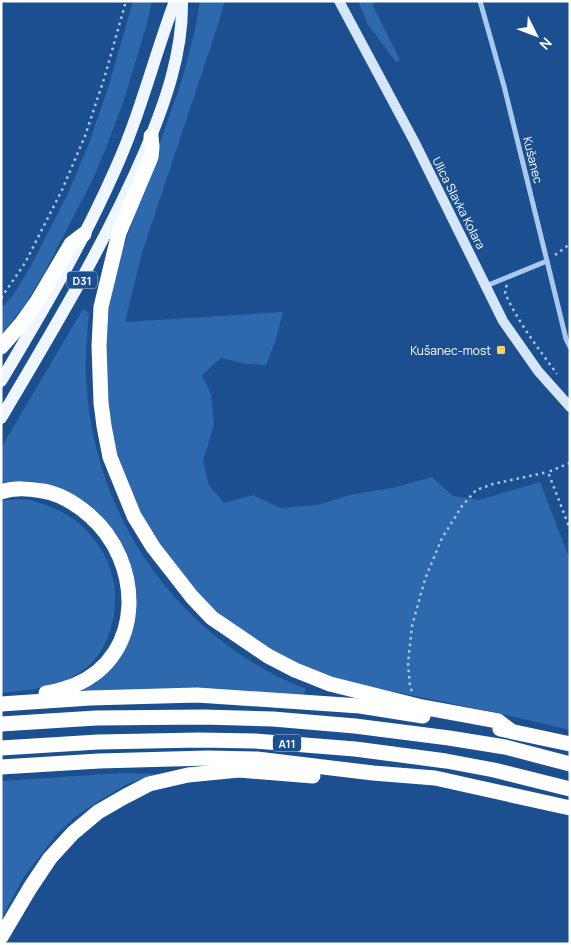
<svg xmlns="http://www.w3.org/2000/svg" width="571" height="945" font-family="Manrope,sans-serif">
	<rect width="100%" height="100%" fill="#1b4f8f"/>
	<!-- green -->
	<g fill="#2e69ad">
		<path d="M 133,1 L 152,1 L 148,20 L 124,100 L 106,148 L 93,179 L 43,275 L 26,303 L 1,336 L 1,309 L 14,294 L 32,264 L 67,195 L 88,146 L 109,85 Z"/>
		<path d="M 200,1 L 225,1 L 215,34 L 142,253 L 125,322 L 283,312 L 276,339 L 266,365 L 246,364 L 221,358 L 202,375 L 211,394 L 214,425 L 203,461 L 209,485 L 224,503 L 253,495 L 280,508 L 317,505 L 354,494 L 392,488 L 432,477 L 453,496 L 479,500 L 540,482 L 570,560 L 570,730 L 493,712 L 357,684 L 314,673 L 266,648 L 227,623 L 169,564 L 123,482 L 104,396 L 107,312 L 120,257 L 182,80 L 195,30 Z"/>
		<path d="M 358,1 L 373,1 L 374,4 L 373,6 L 400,60 L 396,62 L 368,25 Z"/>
		<path d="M 83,309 L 89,313 C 87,334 85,355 86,377 C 92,515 177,638 306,689 L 303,695 L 82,692 L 82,690 L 96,683 L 108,671 L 120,656 L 129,567 L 50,485 L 31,481 L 13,481 L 1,483 L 1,448 Z"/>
		<path d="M 27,499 C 47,505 65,511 81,525 C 113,555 124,595 108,636 C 104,647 97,659 87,667 C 62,687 32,690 1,693 L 1,501 L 6,500 Z"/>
		<path d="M 121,773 L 157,774 L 127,784 L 100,800 L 75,817 L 56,835 L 23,878 L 1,920 L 1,781 Z"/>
	</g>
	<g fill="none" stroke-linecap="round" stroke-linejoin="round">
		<!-- path -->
		<g stroke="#a9c9ee" stroke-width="2.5" stroke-dasharray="2.5 4" stroke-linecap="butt">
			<path d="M 555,255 L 570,244"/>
			<path d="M 506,285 L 507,288 L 505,293 C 518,322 538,348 557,374"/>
			<path d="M 1,298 L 25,263 L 62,190 L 85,136 L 104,79 L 126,1"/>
			<path d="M 570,463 L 548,472 L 570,529"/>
			<path d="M 412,691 L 410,687 L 408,663 L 412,626 L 425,579 L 442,538 L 462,506 L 476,490 L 493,484 L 548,472"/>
		</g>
		<!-- street -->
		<g stroke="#a9c9ee" stroke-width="5">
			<path d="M 480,1 L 504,86 L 547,261 L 486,286"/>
			<path d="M 547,261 L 566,339 L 570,347"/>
		</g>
		<!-- secondary -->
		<path stroke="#d6e6fa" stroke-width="10" d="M 339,1 L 414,141 L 503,321 L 538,371 L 570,407"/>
		<!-- primary -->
		<g stroke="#f0f6ff" stroke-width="12">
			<path d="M 1,381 C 42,312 83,243 115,170 C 140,115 154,57 175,1"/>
			<path d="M 1,418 C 53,330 105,244 145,151 C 165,103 183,53 182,1"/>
		</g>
		<!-- highway -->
		<g stroke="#fff" stroke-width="15">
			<path d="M 151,136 L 152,147 L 151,157 L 119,233 L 101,307 L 99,346 L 101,403 L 104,426 L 110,457 L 134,516 L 153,547 L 192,597 L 212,618 L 268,656 L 295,670 L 330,684 L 422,707 L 498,721 L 510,730"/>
			<path d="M 1,347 L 21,324 L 38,300 L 71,244 L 84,234"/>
			<path d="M 1,492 C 15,487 29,489 43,491 C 61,494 75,503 89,515 C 143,561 146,655 75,685 C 64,689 57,692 46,693"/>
			<path d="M 1,704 L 90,698 L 197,695 L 360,706 L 423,716"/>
			<path d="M 1,724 L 96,718 L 204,717 L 273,719 L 355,726 L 449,738 L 505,747 L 570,764"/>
			<path d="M 500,729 L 570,744"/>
			<path d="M 1,748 L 98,742 L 199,740 L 255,741 L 355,749 L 446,761 L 494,770 L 570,789"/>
			<path d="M 1,767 L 99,761 L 208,758 L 257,759 L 373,773 L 435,778 L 570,808"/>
			<path d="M 1,937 L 30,888 L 50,858 L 73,833 L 98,812 L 124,797 L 149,784 L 188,775 L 239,770 L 313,776"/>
		</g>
	</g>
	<!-- markers -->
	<rect fill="#ffd166" stroke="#1b4f8f" stroke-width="2" x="496" y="345" width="10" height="10" rx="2.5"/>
	<g text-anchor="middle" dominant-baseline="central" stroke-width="4" stroke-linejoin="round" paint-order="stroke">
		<!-- shield labels -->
		<g fill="#1b4f8f" stroke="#bbcadd" stroke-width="1">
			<rect x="67" y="271.5" width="30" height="17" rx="4"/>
			<rect x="273" y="734.5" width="28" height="17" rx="4"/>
		</g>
		<g font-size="11" font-weight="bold" fill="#fff">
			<text x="82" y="280">D31</text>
			<text x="287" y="743">A11</text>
		</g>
		<!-- street labels -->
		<g font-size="12" fill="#fff" stroke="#1b4f8f">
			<text transform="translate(533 160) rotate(76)">Kušanec</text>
			<text transform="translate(459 203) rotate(63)">Ulica Slavka Kolara</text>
		</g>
		<!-- poi labels -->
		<g font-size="12" fill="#fff" stroke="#1b4f8f" text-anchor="end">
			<text x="491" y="350">Kušanec-most</text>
		</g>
	</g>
	<!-- border -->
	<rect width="571" height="945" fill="none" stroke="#ffffff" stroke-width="5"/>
	<!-- north arrow -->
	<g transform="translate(536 35) rotate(132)" stroke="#1b4f8f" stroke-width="4" paint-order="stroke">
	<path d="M0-4L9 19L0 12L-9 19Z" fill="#ffffff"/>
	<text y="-8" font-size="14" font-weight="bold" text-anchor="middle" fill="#ffffff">N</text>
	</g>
</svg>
